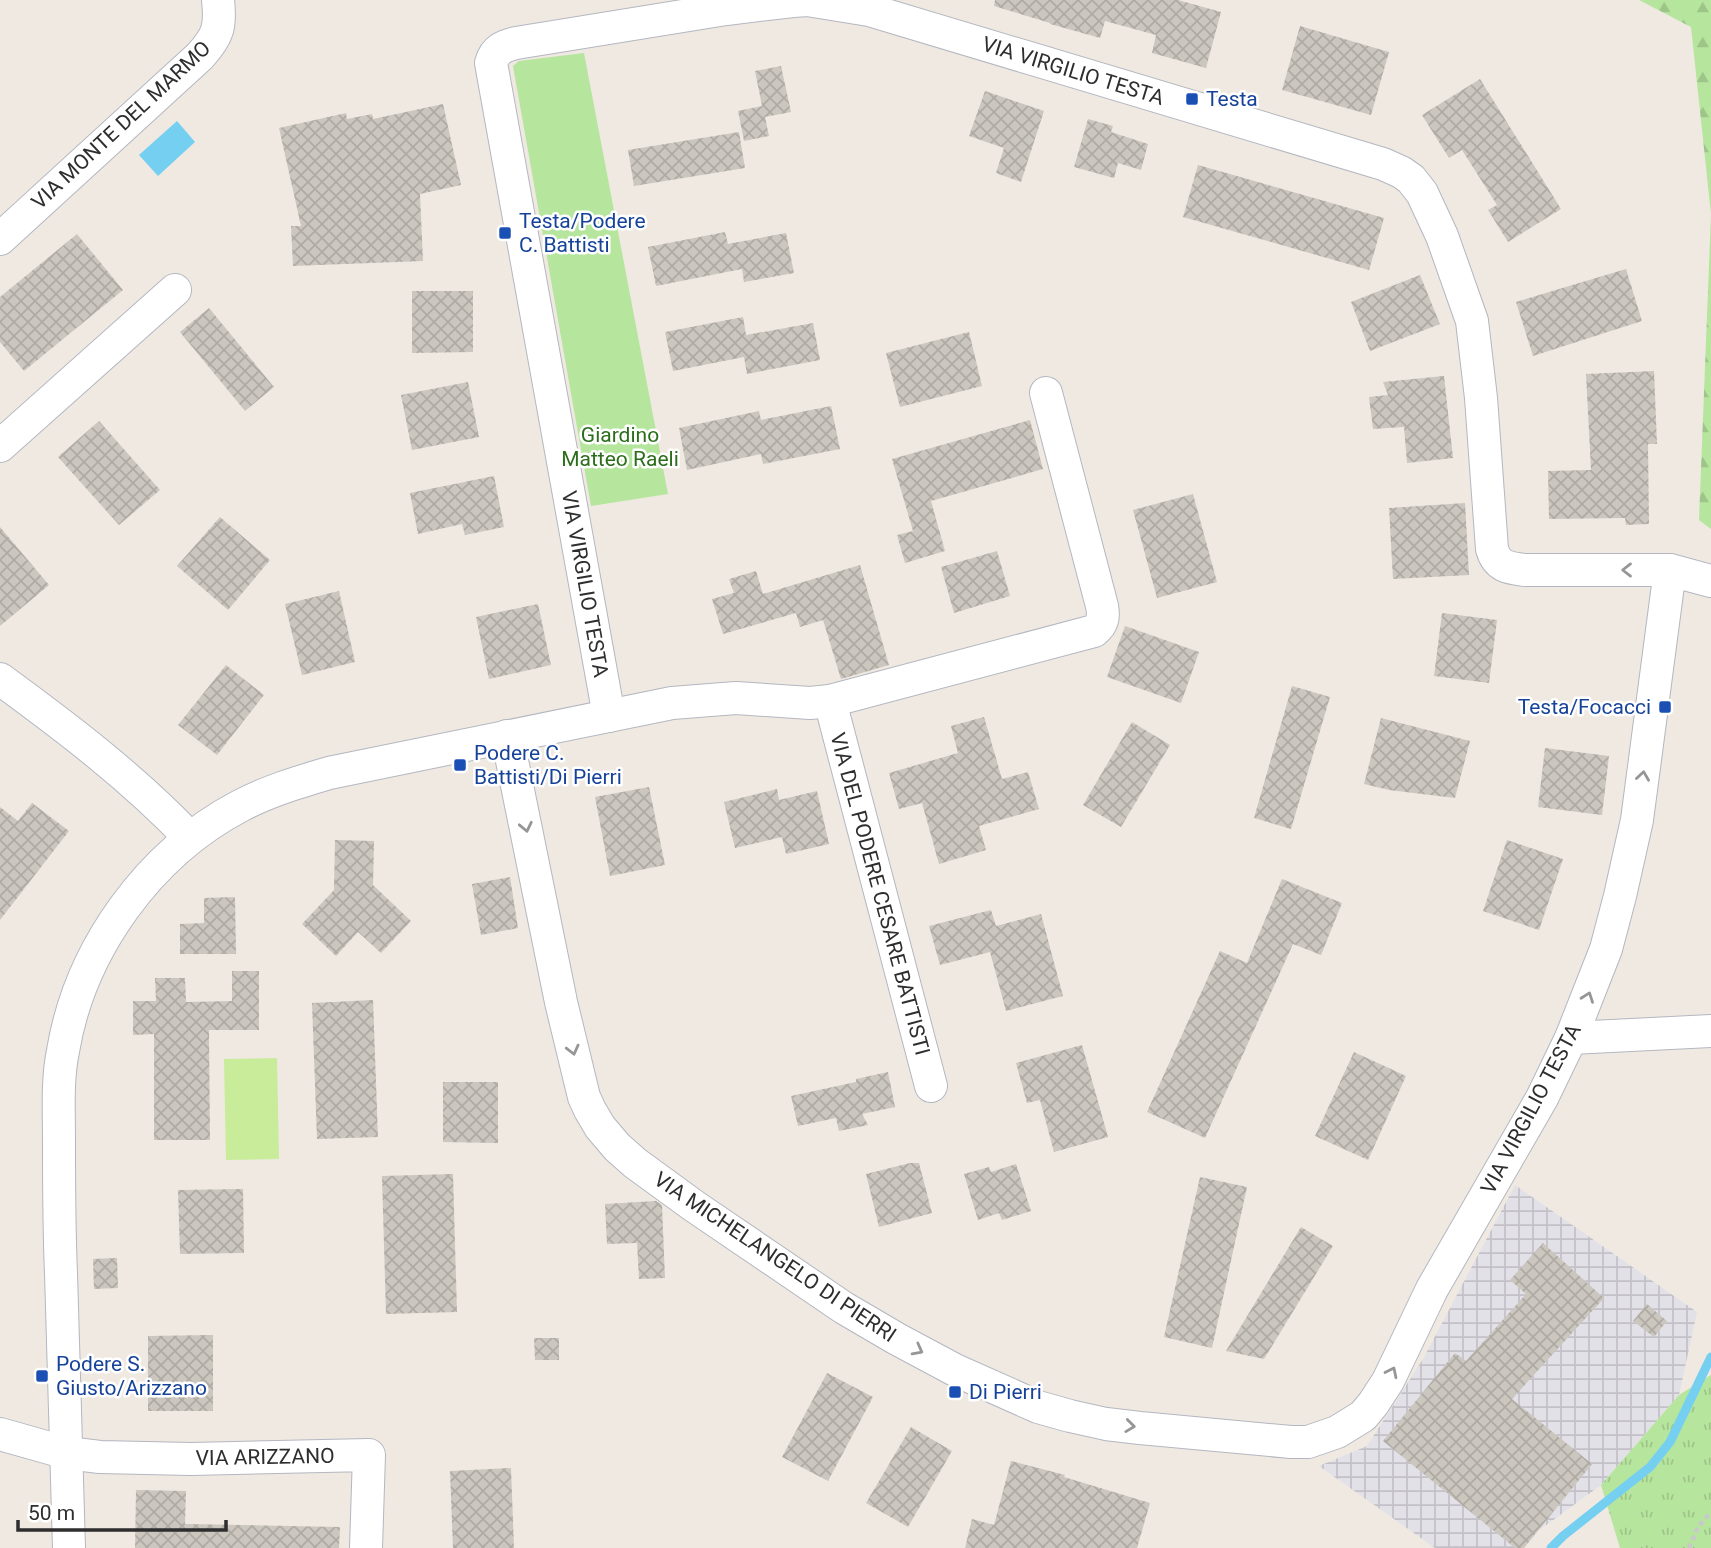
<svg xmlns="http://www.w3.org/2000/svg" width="1711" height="1548" font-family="Roboto,sans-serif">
	<defs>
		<pattern id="industrial-grid" width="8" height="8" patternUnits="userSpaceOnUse" patternTransform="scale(1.75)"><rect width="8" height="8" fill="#e3e1e8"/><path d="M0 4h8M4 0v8" fill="none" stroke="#c3c1c7"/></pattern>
		<pattern id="forest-firs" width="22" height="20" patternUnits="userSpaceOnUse" patternTransform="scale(1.75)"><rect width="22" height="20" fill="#b6e59e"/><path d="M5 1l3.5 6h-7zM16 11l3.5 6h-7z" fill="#9dc588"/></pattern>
		<pattern id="park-tufts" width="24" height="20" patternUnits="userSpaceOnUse" patternTransform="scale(1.75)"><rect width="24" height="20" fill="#b6e59e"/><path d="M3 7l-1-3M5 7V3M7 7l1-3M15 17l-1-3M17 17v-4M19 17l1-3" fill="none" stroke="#9dc588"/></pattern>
		<pattern id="building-cross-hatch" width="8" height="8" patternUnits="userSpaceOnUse" patternTransform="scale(1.75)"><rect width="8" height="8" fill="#cbc7bf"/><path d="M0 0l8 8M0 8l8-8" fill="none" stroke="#afaba4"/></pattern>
	</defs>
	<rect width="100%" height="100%" fill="#efe9e1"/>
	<!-- industrial -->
	<path fill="url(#industrial-grid)" d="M 1515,1185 L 1697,1312 L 1679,1395 L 1601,1485 L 1515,1548 L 1435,1548 L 1319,1466 L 1367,1446 L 1423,1359 Z"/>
	<!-- grass -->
	<path fill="#b6e59e" d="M 584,53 L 668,494 L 591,506 L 513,66 L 519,61 Z"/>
	<!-- forest -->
	<path fill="url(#forest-firs)" d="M 1639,0 L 1711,0 L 1711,529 L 1699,520 L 1711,214 L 1691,27 Z"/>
	<!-- park -->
	<path fill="url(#park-tufts)" d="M 1711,1375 L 1711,1548 L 1620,1548 L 1601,1485 L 1679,1395 Z"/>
	<!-- pitch -->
	<path fill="#c9ec9a" d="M 277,1058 L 279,1159 L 226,1160 L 224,1059 Z"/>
	<!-- water -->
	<path fill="#75cff0" d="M 177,121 L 195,142 L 158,176 L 139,155 Z"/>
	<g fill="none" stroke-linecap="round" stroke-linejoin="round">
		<!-- stream -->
		<path stroke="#75cff0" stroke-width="9" d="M 1551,1548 L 1563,1536 L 1650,1467 L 1670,1442 L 1711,1357"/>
	</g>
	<!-- building -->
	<g fill="url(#building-cross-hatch)">
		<path d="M 995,0 L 1178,0 L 1221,12 L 1206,68 L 1152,53 L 1156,35 L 1105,21 L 1100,38 L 1050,24 L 1050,23 L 994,6 Z"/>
		<path d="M 1300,26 L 1389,52 L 1371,115 L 1282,90 Z"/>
		<path d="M 781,66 L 791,112 L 765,117 L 769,136 L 744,141 L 738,111 L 762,106 L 755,71 Z"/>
		<path d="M 1480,79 L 1561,209 L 1508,242 L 1488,210 L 1497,205 L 1462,150 L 1449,158 L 1422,115 Z"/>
		<path d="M 985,91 L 1044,111 L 1021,182 L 996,173 L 1004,148 L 969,136 Z"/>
		<path d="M 443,104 L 461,185 L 420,194 L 423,261 L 293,266 L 291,226 L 301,226 L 279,128 L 346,113 L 347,119 L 372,114 L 373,119 Z"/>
		<path d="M 1088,119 L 1113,126 L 1111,132 L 1148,144 L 1141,170 L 1118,163 L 1114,178 L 1074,167 Z"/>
		<path d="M 739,132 L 745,168 L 634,186 L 628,150 Z"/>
		<path d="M 1198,165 L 1384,218 L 1369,270 L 1183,217 Z"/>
		<path d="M 725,232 L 728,244 L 786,233 L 794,273 L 744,282 L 742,269 L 656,286 L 648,247 Z"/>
		<path d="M 77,234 L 123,290 L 24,371 L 0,342 L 0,297 Z"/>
		<path d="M 1626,269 L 1642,321 L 1533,356 L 1516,302 Z"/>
		<path d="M 1420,275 L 1440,324 L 1370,351 L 1351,302 Z"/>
		<path d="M 412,291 L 473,291 L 473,352 L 412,353 Z"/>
		<path d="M 209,308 L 274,387 L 245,411 L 180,332 Z"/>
		<path d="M 743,317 L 746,335 L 813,323 L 820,360 L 747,374 L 744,357 L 673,371 L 665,332 Z"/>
		<path d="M 969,332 L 982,386 L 900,407 L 886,353 Z"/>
		<path d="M 1654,371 L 1657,444 L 1648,444 L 1649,524 L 1626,525 L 1625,518 L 1549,519 L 1548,471 L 1591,470 L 1586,374 Z"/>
		<path d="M 1444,376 L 1453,458 L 1407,463 L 1404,427 L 1373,429 L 1369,397 L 1388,395 L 1383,382 Z"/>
		<path d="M 468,382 L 479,437 L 412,450 L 401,395 Z"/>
		<path d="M 831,406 L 840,449 L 763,464 L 761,454 L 687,470 L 679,428 L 759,411 L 761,420 Z"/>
		<path d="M 1030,420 L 1043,469 L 931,501 L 945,551 L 905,563 L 897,535 L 913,531 L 892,459 Z"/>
		<path d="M 99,421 L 160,490 L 119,525 L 58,457 Z"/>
		<path d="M 494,476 L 504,527 L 465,535 L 462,524 L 418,534 L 410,493 Z"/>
		<path d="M 1193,494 L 1217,582 L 1157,598 L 1133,510 Z"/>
		<path d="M 1465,503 L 1469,575 L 1393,579 L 1389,508 Z"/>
		<path d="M 220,517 L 270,560 L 228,610 L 177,566 Z"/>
		<path d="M 0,527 L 49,585 L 0,626 Z"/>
		<path d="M 997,551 L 1010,596 L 954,613 L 941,567 Z"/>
		<path d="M 860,565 L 889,665 L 841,679 L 823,620 L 800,627 L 796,613 L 723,634 L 712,599 L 734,593 L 729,579 L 756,571 L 763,594 Z"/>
		<path d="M 339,591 L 355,662 L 302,675 L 285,604 Z"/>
		<path d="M 538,604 L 551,665 L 489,679 L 476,617 Z"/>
		<path d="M 1442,613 L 1497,620 L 1489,683 L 1434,676 Z"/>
		<path d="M 1125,626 L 1199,652 L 1181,703 L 1107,677 Z"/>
		<path d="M 226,665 L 264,695 L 217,755 L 178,725 Z"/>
		<path d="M 1292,686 L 1330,697 L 1291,829 L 1254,818 Z"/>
		<path d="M 984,717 L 1002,779 L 1028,772 L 1039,809 L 979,826 L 986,850 L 939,864 L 922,803 L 899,809 L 889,773 L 958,753 L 951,726 Z"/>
		<path d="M 1381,718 L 1470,741 L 1455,798 L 1389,790 L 1364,784 Z"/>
		<path d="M 1132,722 L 1170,745 L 1121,827 L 1083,805 Z"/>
		<path d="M 1545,748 L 1609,756 L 1602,815 L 1538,807 Z"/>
		<path d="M 649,787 L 665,865 L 610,876 L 595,797 Z"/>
		<path d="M 777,789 L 779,800 L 817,791 L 829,844 L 786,854 L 782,837 L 735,848 L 724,802 Z"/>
		<path d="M 32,803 L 69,831 L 0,920 L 0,807 L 18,821 Z"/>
		<path d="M 335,840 L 374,841 L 373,885 L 411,921 L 381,953 L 358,932 L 336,956 L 302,924 L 334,890 Z"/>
		<path d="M 1507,840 L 1563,859 L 1539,930 L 1483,911 Z"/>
		<path d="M 510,877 L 518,928 L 481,935 L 472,884 Z"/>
		<path d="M 1282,879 L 1342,903 L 1321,955 L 1293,944 L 1205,1138 L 1147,1112 L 1220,951 L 1247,963 Z"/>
		<path d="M 235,897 L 236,954 L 180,954 L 180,924 L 204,923 L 204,898 Z"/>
		<path d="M 991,910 L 996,926 L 1041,914 L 1063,996 L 1006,1011 L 990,952 L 940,965 L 929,926 Z"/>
		<path d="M 232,971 L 259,971 L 259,1030 L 209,1030 L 210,1140 L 154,1140 L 154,1034 L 133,1035 L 133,1001 L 156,1001 L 155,978 L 185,978 L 186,1002 L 232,1001 Z"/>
		<path d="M 373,1000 L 378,1137 L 317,1139 L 312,1003 Z"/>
		<path d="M 1082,1045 L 1108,1137 L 1054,1152 L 1040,1100 L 1027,1103 L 1016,1063 Z"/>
		<path d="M 1354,1052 L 1406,1076 L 1368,1160 L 1315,1136 Z"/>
		<path d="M 888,1072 L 895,1107 L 862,1114 L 868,1125 L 839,1131 L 836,1118 L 798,1126 L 791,1096 L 856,1082 L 856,1079 Z"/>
		<path d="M 443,1082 L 498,1082 L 498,1143 L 443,1142 Z"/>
		<path d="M 910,1163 L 919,1163 L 932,1213 L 879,1227 L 866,1174 Z"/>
		<path d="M 1016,1164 L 1031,1211 L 1002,1220 L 999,1213 L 978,1220 L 964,1174 L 989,1167 L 991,1172 Z"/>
		<path d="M 453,1174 L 457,1312 L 386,1314 L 382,1176 Z"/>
		<path d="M 1200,1177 L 1247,1187 L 1212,1348 L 1164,1337 Z"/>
		<path d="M 243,1189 L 244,1253 L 180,1254 L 178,1190 Z"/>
		<path d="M 656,1201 L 662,1205 L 665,1278 L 639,1279 L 637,1243 L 607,1244 L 605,1204 Z"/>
		<path d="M 1301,1227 L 1333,1246 L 1264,1359 L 1226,1351 Z"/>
		<path d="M 1543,1243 L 1604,1298 L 1512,1399 L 1592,1464 L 1524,1548 L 1515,1548 L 1383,1441 L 1455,1353 L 1466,1361 L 1526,1294 L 1510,1280 Z"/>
		<path d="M 117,1258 L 118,1288 L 94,1289 L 93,1259 Z"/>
		<path d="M 1647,1304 L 1667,1321 L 1654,1337 L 1633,1321 Z"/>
		<path d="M 213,1335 L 213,1411 L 148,1411 L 148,1336 Z"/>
		<path d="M 534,1338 L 559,1338 L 559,1360 L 535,1360 Z"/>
		<path d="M 827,1373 L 873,1397 L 828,1481 L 782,1457 Z"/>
		<path d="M 911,1427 L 952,1451 L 908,1527 L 866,1503 Z"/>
		<path d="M 1011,1461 L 1065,1475 L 1064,1477 L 1150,1503 L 1137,1548 L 965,1548 L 972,1519 L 994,1525 Z"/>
		<path d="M 511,1468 L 514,1548 L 453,1548 L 450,1471 Z"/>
		<path d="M 136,1490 L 186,1491 L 185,1524 L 340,1527 L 339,1548 L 135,1548 Z"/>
	</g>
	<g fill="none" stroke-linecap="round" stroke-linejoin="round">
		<defs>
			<g id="minor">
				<path d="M 0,239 L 200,56 C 218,36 221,27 218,0"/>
				<path d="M 0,446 L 175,290"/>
				<path d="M 1670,570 L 1711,581"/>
				<path d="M 0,679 C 67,728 133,778 190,838"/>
				<path d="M 830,701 L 931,1086"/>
				<path d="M 507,736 L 561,1002 L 584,1097 L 590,1110 L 600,1127 L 617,1147 L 635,1163 L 694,1206 L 844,1308 L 897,1339 L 955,1370 L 1038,1407 L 1070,1416 L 1106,1424 L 1140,1428 L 1291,1442 L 1308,1442 L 1337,1432 L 1363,1416 L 1373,1404 L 1388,1381 L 1432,1289 L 1542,1098 L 1571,1038 L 1606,949 L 1620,896 L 1637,820 L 1670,570 L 1525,570 C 1509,568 1497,567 1492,549 L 1481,398 L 1472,321 L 1442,236 L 1422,193 L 1411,179 L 1401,172 L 1383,164 L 869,10 L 807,0 L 793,1 L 726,9 L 516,43 C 504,46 495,49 491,63 L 609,716"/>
				<path d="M 1571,1038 L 1711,1031"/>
				<path d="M 0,1434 L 67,1453 L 100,1457 L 191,1459 L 369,1455 L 366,1548"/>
				<path d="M 69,1548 C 66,1456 64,1365 61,1273 C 59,1229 59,1185 59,1140 C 59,1111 57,1080 63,1051 C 80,949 149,854 240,806 C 268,791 299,782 329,773 L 672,703 L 736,698 L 810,703 L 830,701 L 1094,631 C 1103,624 1104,617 1102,606 L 1046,393"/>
			</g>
		</defs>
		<!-- minor casing -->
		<use href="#minor" stroke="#b4b7c1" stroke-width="34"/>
		<!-- path -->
		<path stroke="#c9c9c9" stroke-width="4.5" stroke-dasharray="5 3.5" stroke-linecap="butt" d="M 1689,1548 L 1698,1527 L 1711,1512"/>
		<!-- minor -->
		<use href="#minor" stroke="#fff" stroke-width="32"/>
	</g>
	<!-- one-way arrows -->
	<defs><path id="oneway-chevron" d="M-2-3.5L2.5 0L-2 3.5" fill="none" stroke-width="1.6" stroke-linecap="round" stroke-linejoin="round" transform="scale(1.75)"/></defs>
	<g stroke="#969696">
		<use href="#oneway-chevron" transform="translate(1627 570) rotate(180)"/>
		<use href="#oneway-chevron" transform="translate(1643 776) rotate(-82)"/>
		<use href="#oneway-chevron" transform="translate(526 827) rotate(78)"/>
		<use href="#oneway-chevron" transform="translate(1588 997) rotate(-70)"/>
		<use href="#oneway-chevron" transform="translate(573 1050) rotate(76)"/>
		<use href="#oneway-chevron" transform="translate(918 1350) rotate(28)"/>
		<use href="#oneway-chevron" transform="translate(1392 1372) rotate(-64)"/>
		<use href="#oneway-chevron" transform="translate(1130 1426) rotate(7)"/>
	</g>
	<!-- markers -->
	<g fill="#1a4fb4" stroke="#fff" stroke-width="2.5">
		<rect x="1185" y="92" width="14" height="14" rx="3.5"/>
		<rect x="498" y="226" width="14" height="14" rx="3.5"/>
		<rect x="1658" y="700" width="14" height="14" rx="3.5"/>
		<rect x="453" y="758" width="14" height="14" rx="3.5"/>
		<rect x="35" y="1369" width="14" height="14" rx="3.5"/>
		<rect x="948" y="1385" width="14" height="14" rx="3.5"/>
	</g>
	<g text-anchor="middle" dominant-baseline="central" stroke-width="5" stroke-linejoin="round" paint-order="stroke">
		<!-- street labels -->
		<g font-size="21" fill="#2e2e2e" stroke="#fff">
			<text transform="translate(1073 71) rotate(17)">VIA VIRGILIO TESTA</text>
			<text transform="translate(121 125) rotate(-43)">VIA MONTE DEL MARMO</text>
			<text transform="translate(585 584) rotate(80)">VIA VIRGILIO TESTA</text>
			<text transform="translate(880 894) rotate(75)">VIA DEL PODERE CESARE BATTISTI</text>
			<text transform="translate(1531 1109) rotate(-62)">VIA VIRGILIO TESTA</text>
			<text transform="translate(775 1257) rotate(34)">VIA MICHELANGELO DI PIERRI</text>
			<text transform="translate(265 1457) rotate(-1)">VIA ARIZZANO</text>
		</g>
		<!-- transit labels -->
		<g font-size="21" fill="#164399" stroke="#fff" text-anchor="start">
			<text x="1206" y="99">Testa</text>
			<text x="519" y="221">Testa/Podere<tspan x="519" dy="24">C. Battisti</tspan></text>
			<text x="1651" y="707" text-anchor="end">Testa/Focacci</text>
			<text x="474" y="753">Podere C.<tspan x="474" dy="24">Battisti/Di Pierri</tspan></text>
			<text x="56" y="1364">Podere S.<tspan x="56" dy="24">Giusto/Arizzano</tspan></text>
			<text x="969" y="1392">Di Pierri</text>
		</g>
		<!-- park labels -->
		<g font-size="21" fill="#2c6e1b" stroke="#fff">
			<text x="620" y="435">Giardino<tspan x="620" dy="24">Matteo Raeli</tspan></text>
		</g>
	</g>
	<!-- scale -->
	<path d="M18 1520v10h208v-10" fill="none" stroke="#2e2e2e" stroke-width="3.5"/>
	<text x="28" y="1520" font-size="21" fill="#2e2e2e" stroke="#ffffff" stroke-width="5" paint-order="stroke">50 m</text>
</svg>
